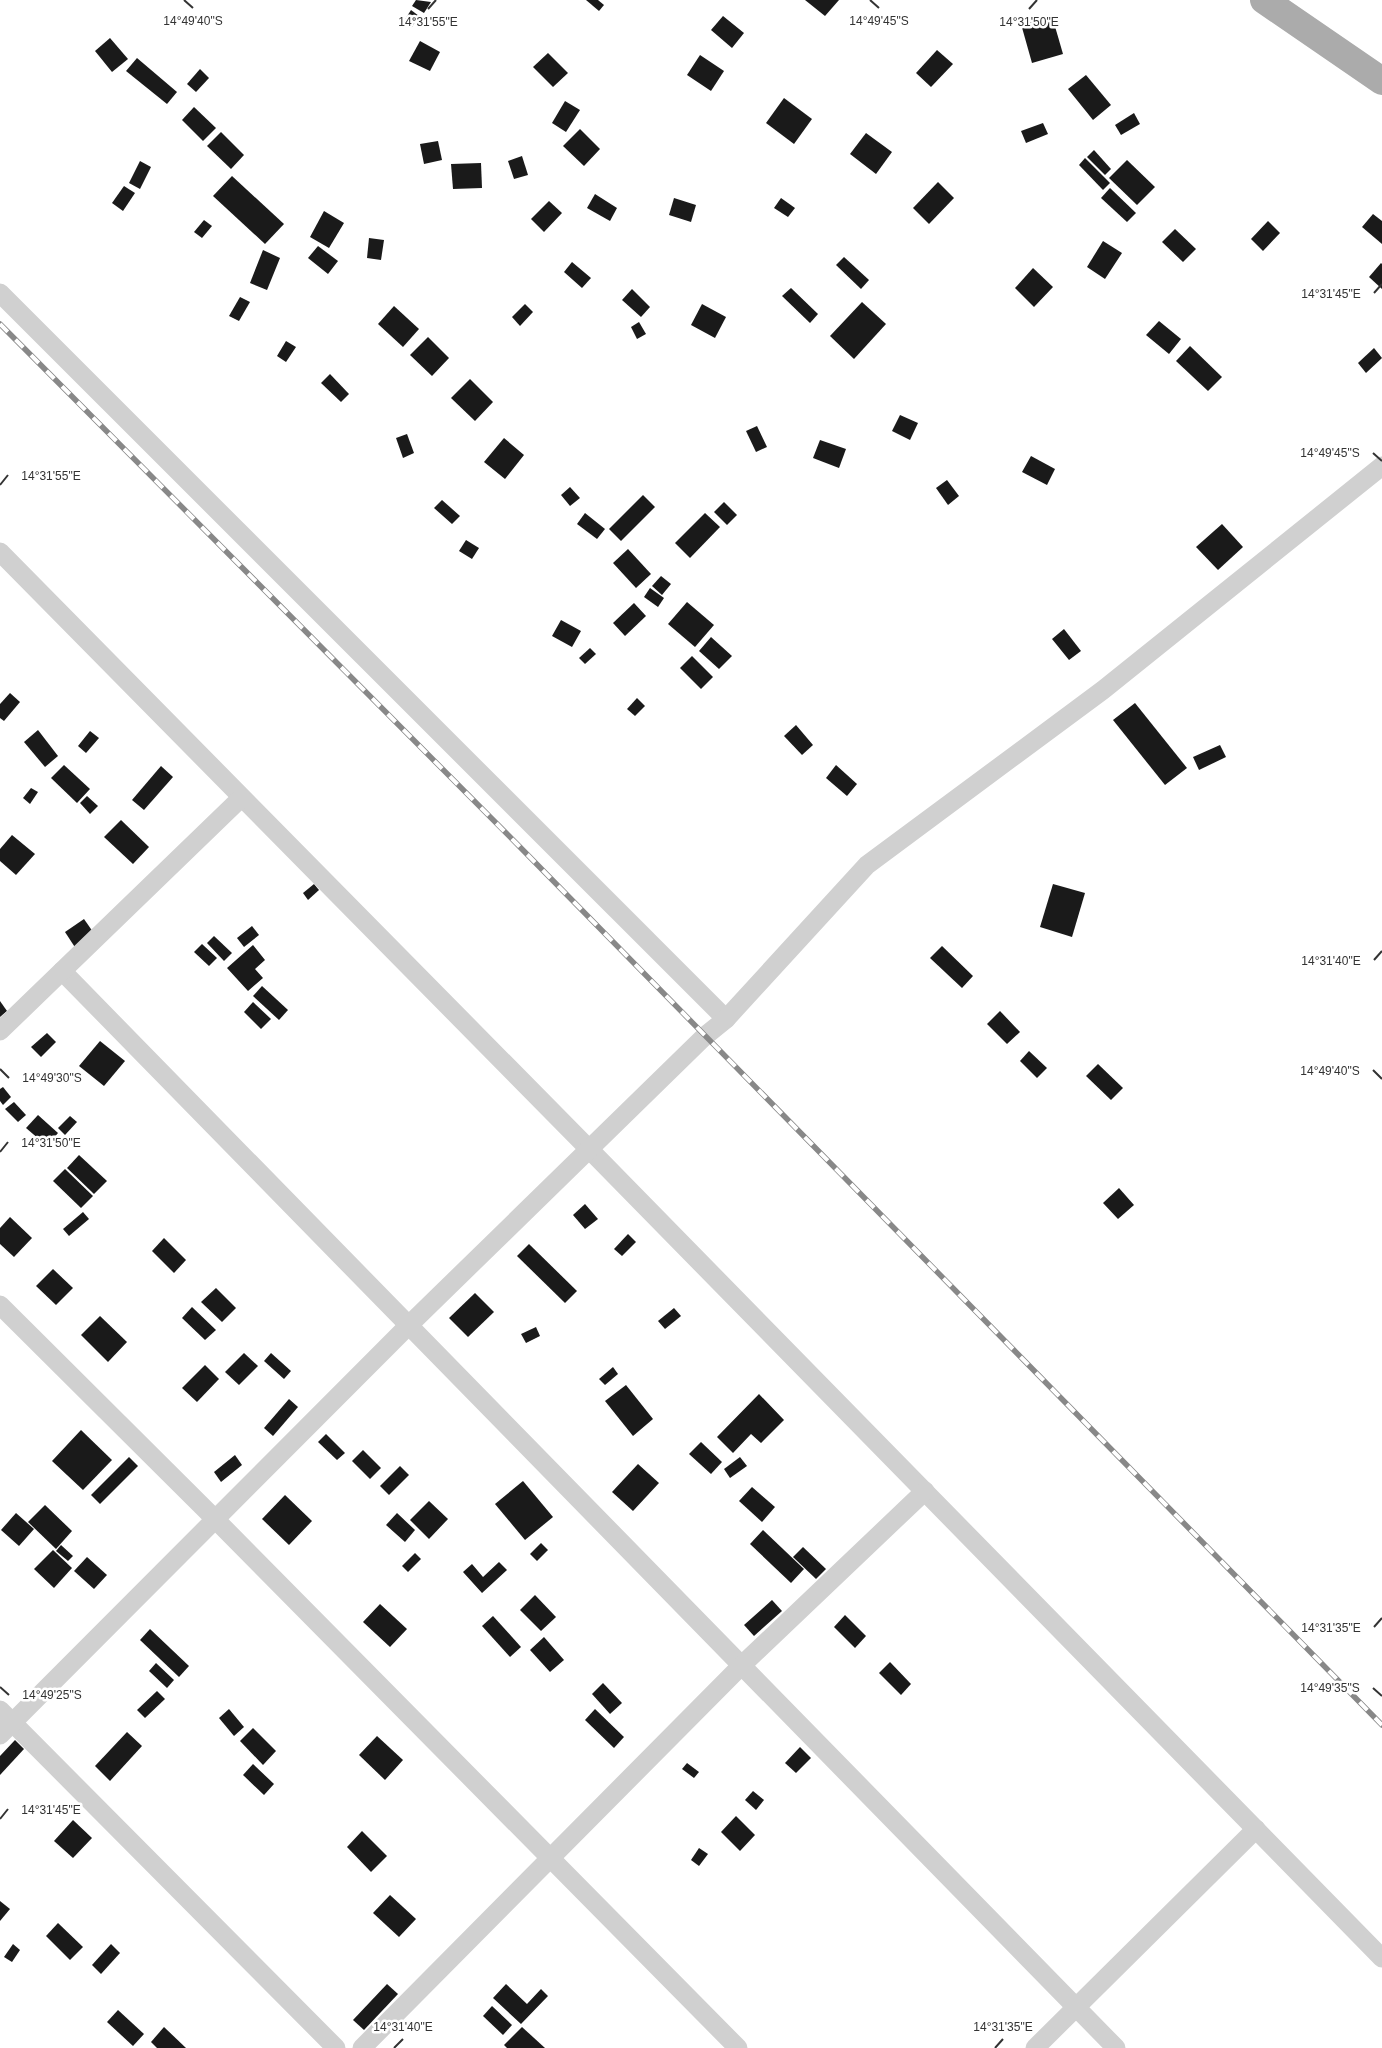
<svg xmlns="http://www.w3.org/2000/svg" width="1382" height="2048" font-family="Arial,sans-serif">
	<rect width="100%" height="100%" fill="#fff"/>
	<!-- building -->
	<g fill="#1a1a1a">
		<path d="M 416,0 L 431,2 L 424,13 L 412,6 Z"/>
		<path d="M 586,0 L 598,0 L 604,5 L 599,11 Z"/>
		<path d="M 805,0 L 839,0 L 825,16 Z"/>
		<path d="M 411,10 L 419,16 L 412,27 L 404,21 Z"/>
		<path d="M 723,16 L 744,33 L 732,48 L 711,30 Z"/>
		<path d="M 1052,16 L 1063,54 L 1032,63 L 1021,24 Z"/>
		<path d="M 110,38 L 128,59 L 112,72 L 95,51 Z"/>
		<path d="M 420,41 L 440,52 L 430,71 L 409,61 Z"/>
		<path d="M 937,50 L 953,64 L 931,87 L 916,73 Z"/>
		<path d="M 548,53 L 568,73 L 553,87 L 533,67 Z"/>
		<path d="M 700,55 L 724,71 L 711,91 L 687,75 Z"/>
		<path d="M 137,58 L 177,92 L 167,104 L 126,71 Z"/>
		<path d="M 200,69 L 209,78 L 196,92 L 187,84 Z"/>
		<path d="M 1086,75 L 1111,105 L 1093,120 L 1068,89 Z"/>
		<path d="M 784,98 L 812,119 L 794,144 L 766,123 Z"/>
		<path d="M 565,101 L 580,110 L 566,132 L 552,123 Z"/>
		<path d="M 194,107 L 216,128 L 203,141 L 182,120 Z"/>
		<path d="M 1134,113 L 1140,124 L 1121,135 L 1115,125 Z"/>
		<path d="M 1043,123 L 1048,134 L 1026,143 L 1021,131 Z"/>
		<path d="M 580,129 L 600,149 L 584,166 L 563,146 Z"/>
		<path d="M 221,132 L 244,155 L 231,169 L 207,146 Z"/>
		<path d="M 866,133 L 892,152 L 876,174 L 850,154 Z"/>
		<path d="M 438,141 L 442,160 L 424,164 L 420,144 Z"/>
		<path d="M 1094,150 L 1111,169 L 1105,175 L 1087,157 Z"/>
		<path d="M 522,156 L 528,175 L 514,179 L 508,161 Z"/>
		<path d="M 1085,158 L 1110,183 L 1103,190 L 1079,165 Z"/>
		<path d="M 1127,160 L 1155,187 L 1137,205 L 1109,178 Z"/>
		<path d="M 140,161 L 151,167 L 140,189 L 129,183 Z"/>
		<path d="M 481,163 L 482,188 L 453,189 L 451,164 Z"/>
		<path d="M 232,176 L 284,224 L 265,244 L 213,196 Z"/>
		<path d="M 938,182 L 954,198 L 929,224 L 913,208 Z"/>
		<path d="M 124,186 L 135,193 L 123,211 L 112,203 Z"/>
		<path d="M 1110,188 L 1136,213 L 1127,222 L 1101,198 Z"/>
		<path d="M 595,194 L 617,208 L 610,221 L 587,208 Z"/>
		<path d="M 674,198 L 696,205 L 691,222 L 669,215 Z"/>
		<path d="M 781,198 L 795,208 L 788,217 L 774,208 Z"/>
		<path d="M 549,201 L 562,213 L 544,232 L 531,219 Z"/>
		<path d="M 324,211 L 344,223 L 329,248 L 310,237 Z"/>
		<path d="M 1373,214 L 1382,221 L 1382,244 L 1362,227 Z"/>
		<path d="M 204,220 L 212,226 L 202,238 L 194,232 Z"/>
		<path d="M 1268,221 L 1280,233 L 1263,251 L 1251,239 Z"/>
		<path d="M 1175,229 L 1196,249 L 1183,262 L 1162,242 Z"/>
		<path d="M 369,238 L 384,240 L 381,260 L 367,258 Z"/>
		<path d="M 1103,241 L 1122,253 L 1105,279 L 1087,267 Z"/>
		<path d="M 318,246 L 338,261 L 328,274 L 308,258 Z"/>
		<path d="M 263,250 L 280,258 L 267,290 L 250,283 Z"/>
		<path d="M 844,257 L 869,280 L 861,289 L 836,265 Z"/>
		<path d="M 572,262 L 591,278 L 582,288 L 564,272 Z"/>
		<path d="M 1381,263 L 1382,264 L 1382,289 L 1369,277 Z"/>
		<path d="M 1033,268 L 1053,287 L 1034,307 L 1015,288 Z"/>
		<path d="M 791,288 L 818,314 L 810,323 L 782,296 Z"/>
		<path d="M 632,289 L 650,307 L 641,317 L 622,300 Z"/>
		<path d="M 240,297 L 250,302 L 239,321 L 229,316 Z"/>
		<path d="M 862,302 L 886,324 L 854,359 L 830,336 Z"/>
		<path d="M 525,304 L 533,312 L 520,326 L 512,317 Z"/>
		<path d="M 702,304 L 726,317 L 715,338 L 691,325 Z"/>
		<path d="M 394,306 L 419,329 L 403,347 L 378,324 Z"/>
		<path d="M 1159,321 L 1181,339 L 1169,354 L 1146,335 Z"/>
		<path d="M 639,322 L 646,334 L 637,339 L 631,327 Z"/>
		<path d="M 428,337 L 449,358 L 432,376 L 410,355 Z"/>
		<path d="M 286,341 L 296,347 L 286,362 L 277,356 Z"/>
		<path d="M 1190,346 L 1222,377 L 1208,391 L 1176,361 Z"/>
		<path d="M 1374,348 L 1382,358 L 1366,373 L 1358,363 Z"/>
		<path d="M 330,374 L 349,394 L 341,402 L 321,383 Z"/>
		<path d="M 470,379 L 493,402 L 475,421 L 451,398 Z"/>
		<path d="M 900,415 L 918,423 L 910,440 L 892,431 Z"/>
		<path d="M 757,426 L 767,447 L 756,452 L 746,431 Z"/>
		<path d="M 407,434 L 414,453 L 403,458 L 396,438 Z"/>
		<path d="M 504,438 L 524,455 L 505,479 L 484,462 Z"/>
		<path d="M 820,440 L 846,449 L 839,468 L 813,458 Z"/>
		<path d="M 1031,456 L 1055,469 L 1047,485 L 1022,472 Z"/>
		<path d="M 947,480 L 959,496 L 948,505 L 936,488 Z"/>
		<path d="M 570,487 L 580,498 L 570,506 L 561,495 Z"/>
		<path d="M 643,495 L 655,507 L 621,541 L 609,529 Z"/>
		<path d="M 442,500 L 460,516 L 452,524 L 434,508 Z"/>
		<path d="M 724,502 L 737,515 L 727,525 L 714,512 Z"/>
		<path d="M 585,513 L 605,529 L 597,539 L 577,524 Z"/>
		<path d="M 705,513 L 720,527 L 690,558 L 675,543 Z"/>
		<path d="M 1222,524 L 1243,547 L 1218,570 L 1196,547 Z"/>
		<path d="M 466,540 L 479,548 L 472,559 L 459,551 Z"/>
		<path d="M 628,549 L 651,574 L 636,588 L 613,563 Z"/>
		<path d="M 661,576 L 671,584 L 662,595 L 652,586 Z"/>
		<path d="M 650,588 L 664,598 L 658,607 L 644,597 Z"/>
		<path d="M 687,602 L 714,625 L 695,647 L 668,624 Z"/>
		<path d="M 634,603 L 646,616 L 625,636 L 613,623 Z"/>
		<path d="M 561,620 L 581,631 L 572,647 L 552,636 Z"/>
		<path d="M 1064,629 L 1081,651 L 1069,660 L 1052,639 Z"/>
		<path d="M 711,637 L 732,656 L 719,669 L 699,651 Z"/>
		<path d="M 590,648 L 596,654 L 585,664 L 579,658 Z"/>
		<path d="M 692,656 L 713,677 L 701,689 L 680,668 Z"/>
		<path d="M 10,693 L 20,702 L 4,721 L 0,718 L 0,704 Z"/>
		<path d="M 637,698 L 645,706 L 635,716 L 627,709 Z"/>
		<path d="M 1135,703 L 1187,768 L 1165,785 L 1113,720 Z"/>
		<path d="M 796,725 L 813,745 L 802,755 L 784,736 Z"/>
		<path d="M 38,730 L 58,756 L 45,767 L 24,742 Z"/>
		<path d="M 90,731 L 99,738 L 86,753 L 78,746 Z"/>
		<path d="M 1220,745 L 1226,757 L 1199,770 L 1193,757 Z"/>
		<path d="M 64,765 L 90,789 L 77,803 L 51,778 Z"/>
		<path d="M 836,765 L 857,784 L 847,796 L 826,778 Z"/>
		<path d="M 161,766 L 173,777 L 144,810 L 132,800 Z"/>
		<path d="M 31,788 L 38,792 L 30,804 L 23,798 Z"/>
		<path d="M 87,796 L 98,806 L 90,814 L 80,803 Z"/>
		<path d="M 121,820 L 149,847 L 133,864 L 104,837 Z"/>
		<path d="M 12,835 L 35,854 L 16,875 L 0,861 L 0,849 Z"/>
		<path d="M 314,884 L 319,890 L 308,900 L 303,893 Z"/>
		<path d="M 1053,884 L 1085,893 L 1072,937 L 1040,927 Z"/>
		<path d="M 84,919 L 100,942 L 80,955 L 65,932 Z"/>
		<path d="M 252,926 L 259,935 L 244,947 L 237,938 Z"/>
		<path d="M 214,936 L 232,953 L 224,961 L 207,943 Z"/>
		<path d="M 202,944 L 217,958 L 209,966 L 194,952 Z"/>
		<path d="M 253,945 L 265,960 L 255,969 L 263,978 L 248,991 L 227,968 Z"/>
		<path d="M 942,946 L 973,976 L 962,988 L 930,958 Z"/>
		<path d="M 262,986 L 288,1010 L 279,1020 L 253,996 Z"/>
		<path d="M 0,1001 L 7,1011 L 0,1017 Z"/>
		<path d="M 253,1002 L 271,1019 L 261,1029 L 244,1012 Z"/>
		<path d="M 1000,1011 L 1020,1032 L 1007,1044 L 987,1024 Z"/>
		<path d="M 47,1033 L 56,1042 L 41,1057 L 31,1047 Z"/>
		<path d="M 100,1041 L 125,1061 L 104,1086 L 79,1066 Z"/>
		<path d="M 1029,1051 L 1047,1068 L 1037,1078 L 1020,1061 Z"/>
		<path d="M 1098,1064 L 1123,1088 L 1111,1100 L 1086,1076 Z"/>
		<path d="M 3,1087 L 11,1097 L 3,1105 L 0,1101 L 0,1089 Z"/>
		<path d="M 14,1102 L 26,1115 L 18,1122 L 5,1109 Z"/>
		<path d="M 38,1115 L 58,1133 L 47,1146 L 26,1128 Z"/>
		<path d="M 70,1116 L 77,1122 L 65,1135 L 58,1128 Z"/>
		<path d="M 79,1155 L 107,1181 L 94,1194 L 67,1168 Z"/>
		<path d="M 65,1169 L 93,1196 L 81,1208 L 53,1181 Z"/>
		<path d="M 1119,1188 L 1134,1205 L 1118,1219 L 1103,1203 Z"/>
		<path d="M 585,1204 L 598,1219 L 585,1229 L 573,1215 Z"/>
		<path d="M 83,1212 L 89,1219 L 69,1236 L 63,1229 Z"/>
		<path d="M 10,1217 L 32,1238 L 14,1257 L 0,1244 L 0,1228 Z"/>
		<path d="M 628,1234 L 636,1242 L 622,1256 L 614,1249 Z"/>
		<path d="M 164,1238 L 186,1260 L 174,1273 L 152,1251 Z"/>
		<path d="M 529,1244 L 577,1291 L 565,1303 L 517,1256 Z"/>
		<path d="M 53,1269 L 73,1288 L 56,1305 L 36,1286 Z"/>
		<path d="M 216,1288 L 236,1308 L 222,1322 L 201,1302 Z"/>
		<path d="M 475,1293 L 494,1312 L 468,1337 L 449,1318 Z"/>
		<path d="M 192,1307 L 216,1330 L 205,1340 L 182,1318 Z"/>
		<path d="M 674,1308 L 681,1316 L 665,1329 L 658,1321 Z"/>
		<path d="M 100,1316 L 127,1342 L 108,1362 L 81,1335 Z"/>
		<path d="M 536,1327 L 540,1336 L 526,1343 L 521,1334 Z"/>
		<path d="M 244,1353 L 258,1366 L 239,1385 L 225,1372 Z"/>
		<path d="M 271,1353 L 291,1371 L 284,1379 L 264,1361 Z"/>
		<path d="M 205,1365 L 219,1379 L 197,1402 L 182,1388 Z"/>
		<path d="M 613,1367 L 618,1374 L 605,1385 L 599,1379 Z"/>
		<path d="M 626,1385 L 653,1419 L 633,1436 L 605,1401 Z"/>
		<path d="M 759,1394 L 784,1420 L 761,1443 L 751,1434 L 733,1453 L 717,1437 Z"/>
		<path d="M 289,1399 L 298,1407 L 273,1436 L 264,1428 Z"/>
		<path d="M 81,1430 L 112,1460 L 83,1490 L 52,1461 Z"/>
		<path d="M 326,1434 L 345,1453 L 337,1460 L 318,1442 Z"/>
		<path d="M 701,1442 L 722,1462 L 711,1474 L 689,1454 Z"/>
		<path d="M 363,1450 L 381,1468 L 370,1479 L 352,1461 Z"/>
		<path d="M 235,1455 L 242,1465 L 221,1482 L 214,1472 Z"/>
		<path d="M 129,1457 L 138,1466 L 100,1504 L 91,1495 Z"/>
		<path d="M 740,1457 L 747,1466 L 730,1478 L 724,1469 Z"/>
		<path d="M 638,1464 L 659,1483 L 633,1511 L 612,1492 Z"/>
		<path d="M 400,1466 L 409,1475 L 389,1495 L 380,1486 Z"/>
		<path d="M 523,1481 L 553,1517 L 525,1540 L 495,1504 Z"/>
		<path d="M 752,1487 L 775,1507 L 762,1522 L 739,1501 Z"/>
		<path d="M 285,1495 L 312,1521 L 289,1545 L 262,1519 Z"/>
		<path d="M 429,1501 L 448,1519 L 429,1539 L 410,1520 Z"/>
		<path d="M 45,1505 L 72,1531 L 56,1549 L 28,1522 Z"/>
		<path d="M 16,1513 L 34,1529 L 19,1546 L 1,1530 Z"/>
		<path d="M 397,1513 L 415,1530 L 405,1542 L 386,1525 Z"/>
		<path d="M 763,1530 L 804,1569 L 791,1583 L 750,1544 Z"/>
		<path d="M 541,1543 L 548,1550 L 537,1561 L 530,1554 Z"/>
		<path d="M 61,1545 L 73,1556 L 68,1561 L 56,1551 Z"/>
		<path d="M 803,1547 L 826,1569 L 816,1579 L 793,1557 Z"/>
		<path d="M 53,1550 L 72,1568 L 54,1588 L 34,1569 Z"/>
		<path d="M 415,1553 L 421,1559 L 408,1572 L 402,1566 Z"/>
		<path d="M 87,1557 L 107,1575 L 94,1589 L 74,1571 Z"/>
		<path d="M 499,1562 L 507,1570 L 482,1593 L 463,1572 L 472,1564 L 483,1577 Z"/>
		<path d="M 535,1595 L 556,1617 L 541,1631 L 520,1610 Z"/>
		<path d="M 772,1600 L 782,1611 L 754,1636 L 744,1625 Z"/>
		<path d="M 380,1604 L 407,1629 L 390,1647 L 363,1622 Z"/>
		<path d="M 845,1615 L 866,1636 L 855,1648 L 834,1627 Z"/>
		<path d="M 493,1616 L 521,1647 L 510,1657 L 482,1626 Z"/>
		<path d="M 150,1629 L 189,1666 L 179,1677 L 140,1640 Z"/>
		<path d="M 544,1637 L 564,1660 L 550,1672 L 530,1650 Z"/>
		<path d="M 890,1662 L 911,1684 L 901,1695 L 879,1673 Z"/>
		<path d="M 156,1663 L 174,1680 L 167,1688 L 149,1671 Z"/>
		<path d="M 603,1683 L 622,1703 L 610,1714 L 592,1694 Z"/>
		<path d="M 157,1691 L 165,1699 L 145,1718 L 137,1710 Z"/>
		<path d="M 229,1709 L 244,1727 L 234,1736 L 219,1718 Z"/>
		<path d="M 595,1709 L 624,1737 L 614,1748 L 585,1720 Z"/>
		<path d="M 253,1728 L 276,1751 L 263,1765 L 240,1741 Z"/>
		<path d="M 127,1732 L 142,1746 L 110,1781 L 95,1766 Z"/>
		<path d="M 377,1736 L 403,1760 L 385,1780 L 359,1755 Z"/>
		<path d="M 15,1740 L 24,1749 L 0,1775 L 0,1756 Z"/>
		<path d="M 800,1747 L 811,1758 L 796,1773 L 785,1763 Z"/>
		<path d="M 687,1763 L 699,1772 L 694,1778 L 682,1769 Z"/>
		<path d="M 253,1764 L 274,1784 L 264,1795 L 243,1775 Z"/>
		<path d="M 753,1791 L 764,1800 L 756,1810 L 745,1800 Z"/>
		<path d="M 736,1816 L 755,1835 L 740,1851 L 721,1832 Z"/>
		<path d="M 73,1820 L 92,1838 L 73,1858 L 54,1841 Z"/>
		<path d="M 362,1831 L 387,1856 L 371,1872 L 347,1847 Z"/>
		<path d="M 699,1848 L 708,1854 L 699,1866 L 691,1860 Z"/>
		<path d="M 390,1895 L 416,1919 L 399,1937 L 373,1913 Z"/>
		<path d="M 0,1901 L 10,1909 L 0,1921 Z"/>
		<path d="M 58,1923 L 83,1947 L 70,1960 L 46,1936 Z"/>
		<path d="M 13,1944 L 20,1950 L 12,1962 L 4,1957 Z"/>
		<path d="M 111,1944 L 120,1953 L 101,1974 L 92,1965 Z"/>
		<path d="M 387,1984 L 398,1994 L 364,2030 L 353,2020 Z"/>
		<path d="M 506,1984 L 527,2004 L 541,1989 L 548,1996 L 521,2024 L 493,1998 Z"/>
		<path d="M 492,2006 L 512,2025 L 503,2035 L 483,2016 Z"/>
		<path d="M 118,2010 L 144,2034 L 133,2046 L 107,2022 Z"/>
		<path d="M 164,2027 L 186,2048 L 157,2048 L 151,2042 Z"/>
		<path d="M 522,2027 L 545,2048 L 507,2048 L 504,2045 Z"/>
	</g>
	<g fill="none" stroke-linecap="round" stroke-linejoin="round">
		<!-- minor -->
		<g stroke="#d0d0d0" stroke-width="19">
			<path d="M 0,293 L 726,1019"/>
			<path d="M 0,552 L 589,1149 L 1382,1958"/>
			<path d="M 62,971 L 1116,2048"/>
			<path d="M 0,1031 L 241,798"/>
			<path d="M 0,1305 L 215,1519 L 738,2048"/>
			<path d="M 0,1710 L 336,2048"/>
			<path d="M 0,1735 L 408,1326 L 705,1036 L 726,1019 L 867,865 L 1103,690 L 1382,466"/>
			<path d="M 362,2048 L 741,1666 L 925,1491"/>
			<path d="M 1035,2048 L 1256,1829"/>
		</g>
		<!-- primary -->
		<path stroke="#ababab" stroke-width="28" d="M 1264,0 L 1382,81"/>
		<defs>
			<path id="rail" d="M 0,324 L 516,843 L 1382,1725"/>
		</defs>
		<!-- rail casing -->
		<use href="#rail" stroke="#888" stroke-width="5.5"/>
		<!-- rail -->
		<use href="#rail" stroke="#fff" stroke-width="4" stroke-dasharray="11" stroke-linecap="butt"/>
	</g>
	<!-- ticks -->
	<path fill="none" stroke="#333" stroke-width="2" d="M 184,0 L 193,8M 870,0 L 879,8M 428,9 L 436,0M 1029,9 L 1037,0M 1374,293 L 1382,284M 1373,453 L 1382,461M 0,485 L 8,475M 1374,960 L 1382,951M 0,1069 L 9,1078M 1373,1070 L 1382,1079M 0,1152 L 8,1142M 1374,1627 L 1382,1618M 0,1687 L 9,1695M 1373,1688 L 1382,1696M 0,1819 L 8,1809M 394,2048 L 403,2039M 995,2048 L 1003,2039"/>
	<g font-size="12" text-anchor="middle" fill="#333" stroke="#fff" stroke-width="5" stroke-linejoin="round" paint-order="stroke">
		<text x="193" y="25">14°49'40"S</text>
		<text x="879" y="25">14°49'45"S</text>
		<text x="428" y="26">14°31'55"E</text>
		<text x="1029" y="26">14°31'50"E</text>
		<text x="1331" y="298">14°31'45"E</text>
		<text x="1330" y="457">14°49'45"S</text>
		<text x="51" y="480">14°31'55"E</text>
		<text x="1331" y="965">14°31'40"E</text>
		<text x="1330" y="1075">14°49'40"S</text>
		<text x="52" y="1082">14°49'30"S</text>
		<text x="51" y="1147">14°31'50"E</text>
		<text x="1331" y="1632">14°31'35"E</text>
		<text x="1330" y="1692">14°49'35"S</text>
		<text x="52" y="1699">14°49'25"S</text>
		<text x="51" y="1814">14°31'45"E</text>
		<text x="403" y="2031">14°31'40"E</text>
		<text x="1003" y="2031">14°31'35"E</text>
	</g>
</svg>
